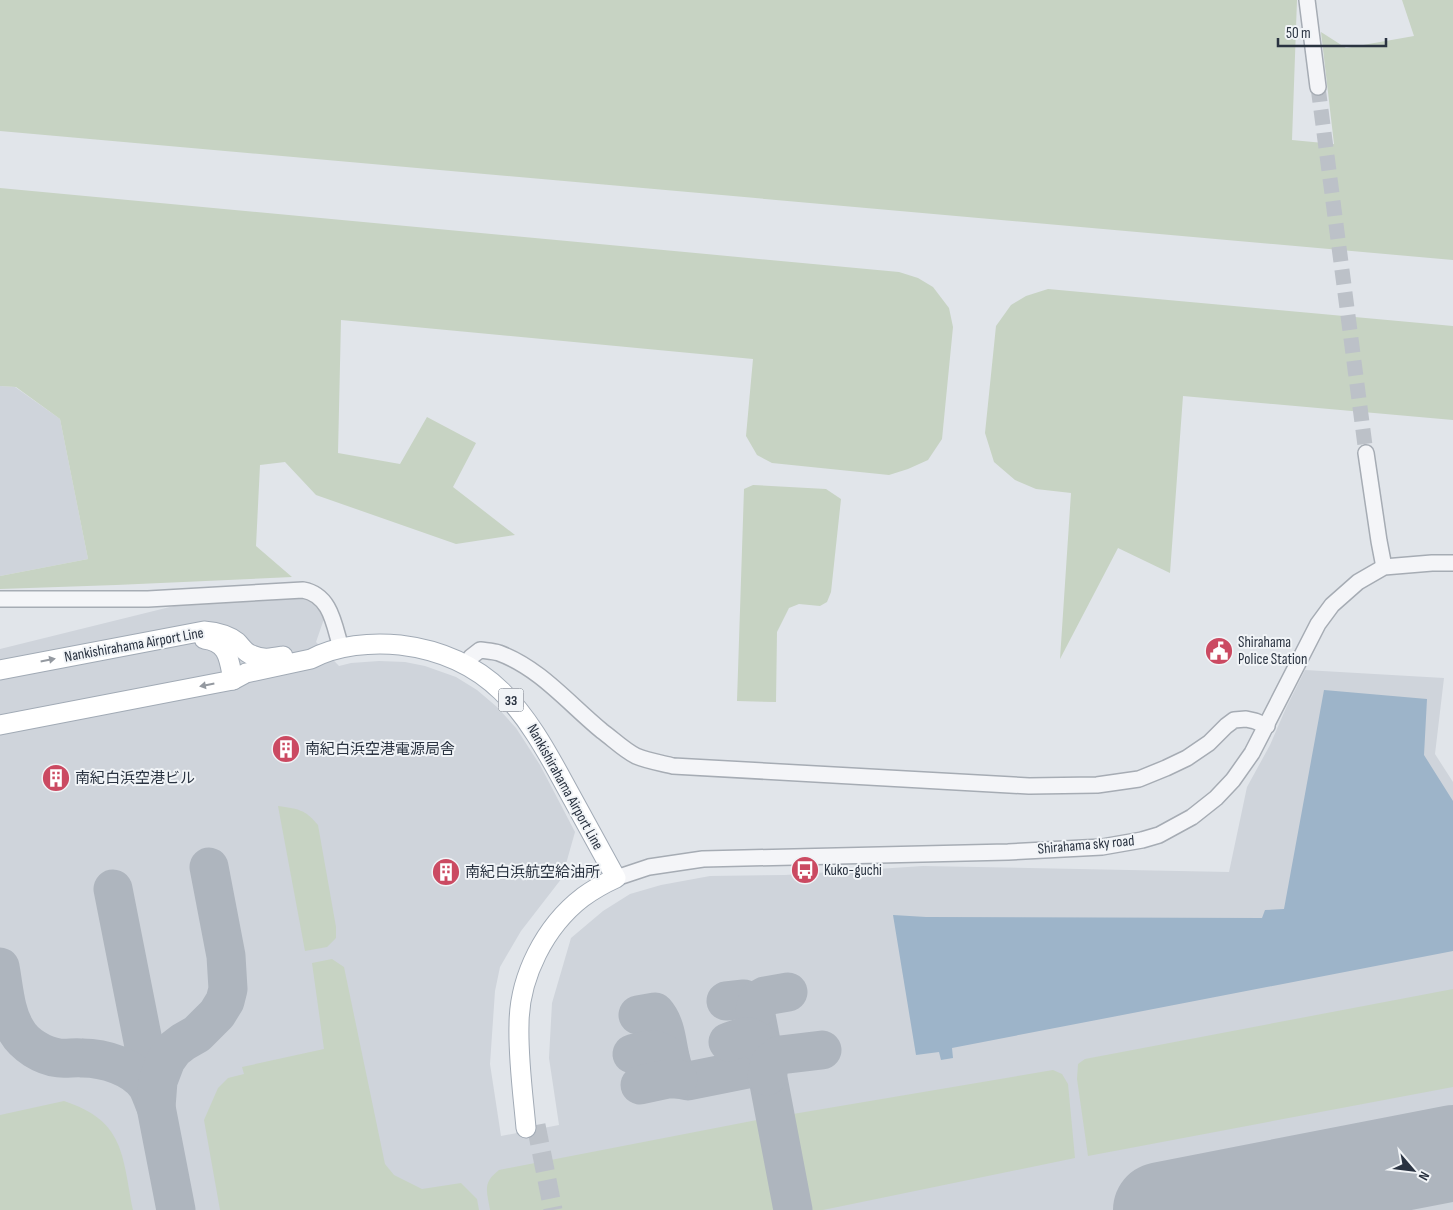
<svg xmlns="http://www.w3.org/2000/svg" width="1453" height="1210" font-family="'Sofia Sans Condensed','Noto Sans JP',sans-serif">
	<rect width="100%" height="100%" fill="#e1e5ea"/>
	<!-- built -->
	<g fill="#cfd4db">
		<path d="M 0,386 L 15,387 L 60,419 L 88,559 L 0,576 Z"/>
		<path d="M 300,596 L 313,599 L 325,616 L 316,642 L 339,666 L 351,663 L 379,661 L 405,662 L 425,666 L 456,677 L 477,690 L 497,707 L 516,728 L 540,765 L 575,832 L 562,878 L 521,931 L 500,967 L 495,991 L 490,1064 L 501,1136 L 559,1125 L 549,1058 L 552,1003 L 571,938 L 603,911 L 630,894 L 661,885 L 710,876 L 785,875 L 923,866 L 1229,872 L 1247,787 L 1270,745 L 1286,708 L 1305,670 L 1444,678 L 1435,754 L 1453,782 L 1453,1210 L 0,1210 L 0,649 L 182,604 Z"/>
	</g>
	<!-- green -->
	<g fill="#c7d3c3">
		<path d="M 0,0 L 1297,0 L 1292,140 L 1334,144 L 1321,32 L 1346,48 L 1414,36 L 1402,0 L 1453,0 L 1453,260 L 0,131 Z"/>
		<path d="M 0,188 L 899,272 L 918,278 L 933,287 L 949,308 L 953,327 L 942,439 L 928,460 L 908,469 L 889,475 L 772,463 L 757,455 L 746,436 L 753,359 L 341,320 L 338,453 L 400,464 L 427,417 L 476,443 L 453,487 L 515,535 L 456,544 L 316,495 L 285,462 L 260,465 L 256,546 L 292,577 L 116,585 L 0,589 L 0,576 L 88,559 L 60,419 L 16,387 L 0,386 Z"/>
		<path d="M 1048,289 L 1453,326 L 1453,420 L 1183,396 L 1170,573 L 1118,548 L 1060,659 L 1071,493 L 1036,489 L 1015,480 L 994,462 L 985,433 L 996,326 L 1011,305 L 1026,296 Z"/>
		<path d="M 753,485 L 826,489 L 841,499 L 831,592 L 827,602 L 820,606 L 799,604 L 789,608 L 777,632 L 776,702 L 737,701 L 744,489 Z"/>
		<path d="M 278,806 C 298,809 305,809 318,825 L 336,927 L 336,938 L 327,947 L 305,951 Z"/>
		<path d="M 332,959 L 344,967 L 385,1164 L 394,1175 L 422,1189 L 461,1183 L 477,1199 L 479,1210 L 220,1210 L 204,1120 L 218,1088 L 228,1078 L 244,1074 L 242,1067 L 324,1049 L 312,963 Z"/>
		<path d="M 1453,989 L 1453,1087 L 1088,1156 L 1077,1079 L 1078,1064 L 1085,1059 Z"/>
		<path d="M 1053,1070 L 1062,1074 L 1068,1084 L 1075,1158 L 823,1210 L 810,1210 L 793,1114 Z"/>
		<path d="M 64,1101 C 125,1121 122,1155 133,1210 L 0,1210 L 0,1115 Z"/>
		<path d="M 762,1119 L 776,1210 L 490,1210 C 487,1191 482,1183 499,1170 Z"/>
	</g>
	<!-- water -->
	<path fill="#9db4c9" d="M 1324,690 L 1427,699 L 1424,755 L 1453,801 L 1453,951 L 952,1048 L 953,1058 L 941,1060 L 939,1052 L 916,1055 L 893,915 L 926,917 L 1262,918 L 1265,910 L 1284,909 Z"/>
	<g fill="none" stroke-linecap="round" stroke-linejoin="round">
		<!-- taxiway -->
		<g stroke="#aeb5be" stroke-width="39">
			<path d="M 113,889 L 154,1097"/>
			<path d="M 0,967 C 4,988 5,1012 16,1030 C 24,1045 43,1056 59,1058 C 67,1059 75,1057 82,1058 C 104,1058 134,1067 147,1086 C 151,1093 153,1101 156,1107"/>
			<path d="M 726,1001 L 744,999 L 752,1002 L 755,1010 L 793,1210"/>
			<path d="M 755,1010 L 758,1000 L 765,996 L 788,992"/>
			<path d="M 638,1015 L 655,1012 C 671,1030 665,1059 678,1079 L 688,1081 L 753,1068 L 761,1069 L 767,1076"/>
			<path d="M 728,1042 C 744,1037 748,1032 762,1045"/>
			<path d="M 632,1054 C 649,1049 655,1046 670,1058"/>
			<path d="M 767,1076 L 770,1063 L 780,1055 L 822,1050"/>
			<path d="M 640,1085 L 668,1079 L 678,1079"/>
			<path d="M 176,1210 L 156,1107 L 158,1081 L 166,1060 L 174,1049 L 183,1042 L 197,1034 L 217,1014 L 225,1001 L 228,989 L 226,956 L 209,867"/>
		</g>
		<!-- runway -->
		<path stroke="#aeb5be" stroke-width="96" d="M 1161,1210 L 1453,1153"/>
		<!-- minor-tunnel -->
		<path stroke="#bcc1c8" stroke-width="15" stroke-dasharray="15 8" stroke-linecap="butt" d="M 1318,87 L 1366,453"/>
		<!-- major-tunnel -->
		<path stroke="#bcc1c8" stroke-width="19" stroke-dasharray="19 9" stroke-linecap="butt" d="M 536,1125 L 553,1210"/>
		<defs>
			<g id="minor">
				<path d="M 1307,0 L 1318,87"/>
				<path d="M 1366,453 L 1379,541 L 1384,567"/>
				<path d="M 0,599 L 148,599 L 303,590 C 331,595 334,625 341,648"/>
				<path d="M 466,665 L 471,657 L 480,650 C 487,651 493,651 499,653 C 540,668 569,704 602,731 C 613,739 624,750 636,756 C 648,761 661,763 673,766 L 1029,786 L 1097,785 L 1139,779 L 1166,768 L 1187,758 L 1209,743 L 1226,726 L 1234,720 L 1246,719 L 1255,721 L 1267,726"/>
				<path d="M 616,878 L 649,867 L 703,859 L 1008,852 L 1102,847 L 1142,840 L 1159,835 L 1192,817 L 1216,798 L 1233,780 L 1252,753 L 1318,624 L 1332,605 L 1358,582 L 1384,567 L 1432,563 L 1453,563"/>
			</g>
			<g id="major">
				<path d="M 204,639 C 229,642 229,660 233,680"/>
				<path d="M 0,670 L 204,631 C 216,632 227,634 237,642 C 242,647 245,653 252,655 C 262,660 272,658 283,656"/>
				<path d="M 0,725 L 212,684 L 233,680 L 246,673 L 311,659 C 337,645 372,642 400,645 C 491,656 525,711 565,785 C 582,816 599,847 616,878 C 605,883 594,889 583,897 C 545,926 519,977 519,1025 C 518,1059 523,1094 526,1128"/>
			</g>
		</defs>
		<!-- minor casing -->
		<use href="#minor" stroke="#a6acb4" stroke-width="18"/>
		<!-- major casing -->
		<use href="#major" stroke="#a1aab5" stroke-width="21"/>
		<!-- minor -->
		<use href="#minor" stroke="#f4f5f8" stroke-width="15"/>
		<!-- major -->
		<use href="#major" stroke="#fff" stroke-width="19"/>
	</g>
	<!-- one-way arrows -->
	<defs><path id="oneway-solid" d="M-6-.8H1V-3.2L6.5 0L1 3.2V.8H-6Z" transform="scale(1.25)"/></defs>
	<g fill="#9499a0">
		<use href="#oneway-solid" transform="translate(48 660) rotate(-11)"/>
		<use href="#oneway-solid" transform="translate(207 685) rotate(169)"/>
	</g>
	<!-- icons -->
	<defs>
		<symbol id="civic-disc" viewBox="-11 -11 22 22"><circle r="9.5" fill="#cb4a62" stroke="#f1f4f7"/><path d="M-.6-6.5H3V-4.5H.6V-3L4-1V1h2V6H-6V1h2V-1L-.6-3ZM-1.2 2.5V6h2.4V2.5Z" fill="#fff"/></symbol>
		<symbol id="building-disc" viewBox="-11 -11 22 22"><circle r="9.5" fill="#cb4a62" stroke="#f1f4f7"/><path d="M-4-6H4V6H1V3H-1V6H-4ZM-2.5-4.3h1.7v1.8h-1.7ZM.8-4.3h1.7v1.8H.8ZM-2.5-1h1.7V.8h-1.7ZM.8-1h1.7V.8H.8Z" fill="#fff"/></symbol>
		<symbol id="bus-disc" viewBox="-11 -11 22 22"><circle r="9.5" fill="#cb4a62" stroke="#f1f4f7"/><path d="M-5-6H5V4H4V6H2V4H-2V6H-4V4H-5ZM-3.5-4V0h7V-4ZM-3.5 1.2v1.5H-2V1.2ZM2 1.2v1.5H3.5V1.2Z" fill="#fff"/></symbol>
	</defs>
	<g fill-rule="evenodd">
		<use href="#civic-disc" x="1203" y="635" width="32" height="32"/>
		<use href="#building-disc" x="270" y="733" width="32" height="32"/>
		<use href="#building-disc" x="40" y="762" width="32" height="32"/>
		<use href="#bus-disc" x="789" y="854" width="32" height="32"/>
		<use href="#building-disc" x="430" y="856" width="32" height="32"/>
	</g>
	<g text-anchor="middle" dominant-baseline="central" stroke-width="4" stroke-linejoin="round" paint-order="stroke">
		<!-- shield labels -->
		<rect fill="#f1f4f7" stroke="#666d78" stroke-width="1" x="498.5" y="688.5" width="25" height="23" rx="4"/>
		<g font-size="14" font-weight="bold" fill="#2a3341">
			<text x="511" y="700">33</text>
		</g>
		<!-- poi labels -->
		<g font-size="15" fill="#2a3341" stroke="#f1f4f7" text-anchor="start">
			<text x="1238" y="642">Shirahama<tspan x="1238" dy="17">Police Station</tspan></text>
			<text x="305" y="749">南紀白浜空港電源局舎</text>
			<text x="75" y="778">南紀白浜空港ビル</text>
			<text x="824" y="870">Kuko-guchi</text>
			<text x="465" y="872">南紀白浜航空給油所</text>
		</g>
		<!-- street labels -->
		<g font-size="15" fill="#2a3341" stroke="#f1f4f7">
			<text transform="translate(134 645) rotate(-10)">Nankishirahama Airport Line</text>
			<text transform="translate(565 787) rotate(61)">Nankishirahama Airport Line</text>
			<text transform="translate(1086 845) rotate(-5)">Shirahama sky road</text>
		</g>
	</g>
	<!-- north arrow -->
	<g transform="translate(1413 1170) rotate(118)" stroke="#f1f4f7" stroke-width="4" paint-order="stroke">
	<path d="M0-4L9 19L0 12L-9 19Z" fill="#2a3341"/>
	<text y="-8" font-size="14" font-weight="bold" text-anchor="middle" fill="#2a3341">N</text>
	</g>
	<!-- scale -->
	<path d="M1278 38v8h108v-8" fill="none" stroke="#2a3341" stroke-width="2.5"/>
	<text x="1286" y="38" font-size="15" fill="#2a3341" stroke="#f1f4f7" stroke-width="4" paint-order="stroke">50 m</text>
</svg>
